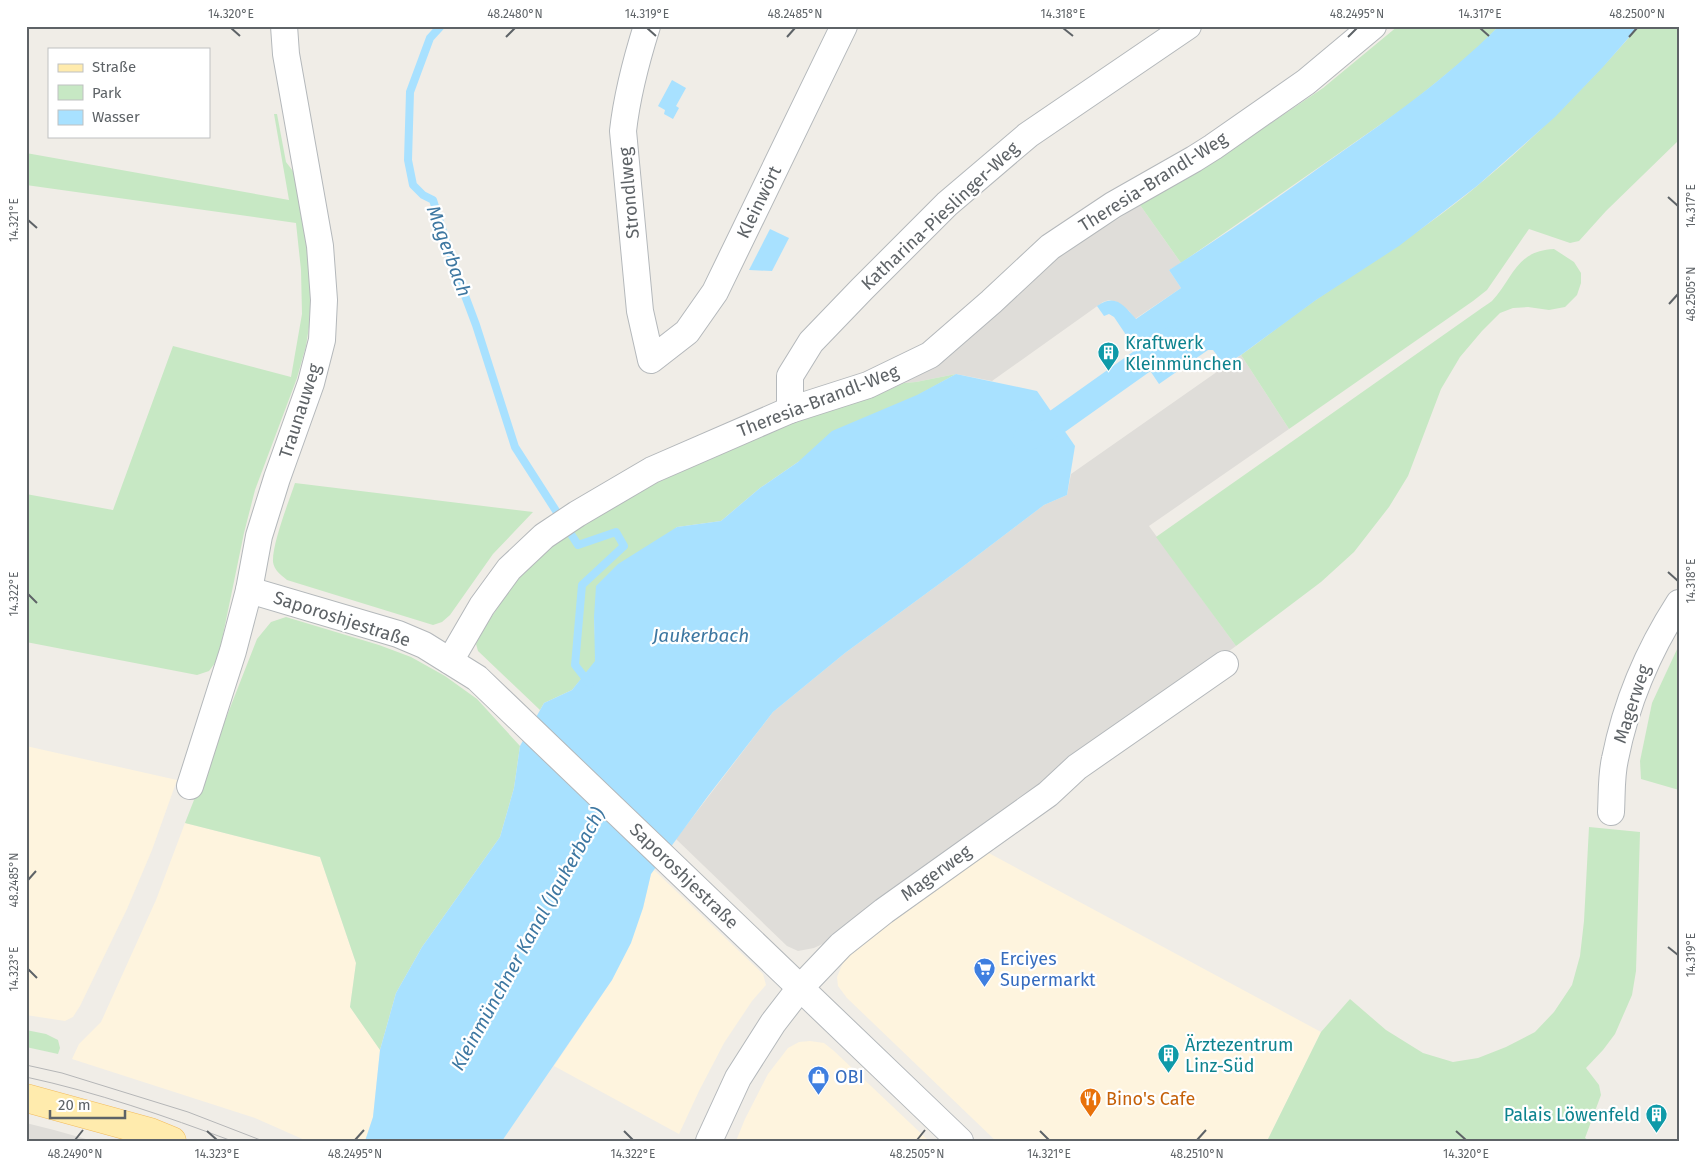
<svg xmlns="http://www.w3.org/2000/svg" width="1705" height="1167" font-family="'Fira Sans',sans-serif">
	<rect width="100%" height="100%" fill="#f0ede7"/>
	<!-- commercial -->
	<g fill="#fef4de">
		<path d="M 26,746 L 177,780 L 152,850 L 127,909 L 80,1006 L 73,1017 L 65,1021 L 26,1015 Z"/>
		<path d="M 185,823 L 320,857 L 356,963 L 350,1007 L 380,1050 L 373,1117 L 365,1141 L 307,1141 L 255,1118 L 72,1059 L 79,1044 L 101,1022 L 156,900 Z"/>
		<path d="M 985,851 L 1321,1032 L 1267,1141 L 996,1141 L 847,998 L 838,986 L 837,977 L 847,953 Z"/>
		<path d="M 654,870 L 763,974 L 766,985 L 752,1001 L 724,1043 L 699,1091 L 679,1134 L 554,1066 L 612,980 L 643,908 L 651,874 Z"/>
		<path d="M 810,1041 L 824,1043 L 834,1051 L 929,1141 L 736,1141 L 745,1119 L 768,1074 L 788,1048 L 799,1042 Z"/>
	</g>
	<!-- industrial -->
	<g fill="#dfddd9">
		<path d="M 1140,205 L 1181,263 L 1169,270 L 1181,288 L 1135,319 L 1129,311 L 1117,302 L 1109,300 L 1103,302 L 992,381 L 956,374 L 916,382 L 904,383 L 929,366 L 1054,259 Z"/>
		<path d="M 1241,355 L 1289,429 L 1149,526 L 1236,646 L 833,939 L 814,948 L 798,951 L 787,946 L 676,839 L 773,712 L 845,653 L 961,568 L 1044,505 L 1067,495 L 1071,474 Z"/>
		<path d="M 26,1123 L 54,1130 L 93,1141 L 26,1141 Z"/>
	</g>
	<!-- green -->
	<g fill="#c7e8c4">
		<path d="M 1398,26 L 1499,26 L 1476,50 L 1407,106 L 1181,263 L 1140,205 L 1231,150 L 1323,88 Z"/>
		<path d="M 1639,26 L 1679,26 L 1679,140 L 1606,211 L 1579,241 L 1570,243 L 1529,229 L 1487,290 L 1473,301 L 1289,429 L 1241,355 C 1266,337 1291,317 1317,299 C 1371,262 1427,228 1477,186 C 1536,137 1589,84 1639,26 Z"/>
		<path d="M 274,114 L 277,114 L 286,162 L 299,179 L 305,222 L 311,293 L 309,327 L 306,346 L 297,378 L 255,490 L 244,533 L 218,659 L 209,671 L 197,675 L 26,642 L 26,494 L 113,510 L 173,346 L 291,377 L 302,314 L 301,270 L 296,223 L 26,185 L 26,153 L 289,200 Z"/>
		<path d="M 1554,249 L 1574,262 L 1581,273 L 1581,283 L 1577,295 L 1565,307 L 1549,310 L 1528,307 L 1513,308 L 1500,313 L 1482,331 L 1460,357 L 1441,389 L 1408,476 L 1389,507 L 1354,552 L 1321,582 L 1236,646 L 1156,537 L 1479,310 C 1483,307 1488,304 1492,301 C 1514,278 1515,251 1554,249 Z"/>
		<path d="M 956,374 L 798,462 L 760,488 L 721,521 L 677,527 L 594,617 L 596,661 L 572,690 L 544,703 L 540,710 L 478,651 L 476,644 L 482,631 L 517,579 L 546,551 L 578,526 L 656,483 L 782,427 L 880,394 L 904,383 L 916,382 Z"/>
		<path d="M 295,483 L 533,512 L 493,554 L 450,615 L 442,622 L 433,625 L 287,580 C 281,575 274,570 273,562 C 272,544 289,501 295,483 Z"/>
		<path d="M 286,617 L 379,645 L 411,657 L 445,676 L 477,699 L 520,746 L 514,788 L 500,837 L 422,947 L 396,993 L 380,1050 L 350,1007 L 356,963 L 320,857 L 185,823 L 257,639 L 271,622 Z"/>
		<path d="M 1679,645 L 1679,790 L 1641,779 L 1640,761 L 1652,703 Z"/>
		<path d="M 1589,827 L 1640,832 L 1636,971 L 1632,995 L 1615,1034 L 1603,1050 L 1586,1068 L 1599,1085 L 1601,1095 L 1585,1138 L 1590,1141 L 1267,1141 L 1321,1032 L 1350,999 L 1386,1030 L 1423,1053 L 1453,1062 L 1478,1058 L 1506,1047 L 1535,1032 L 1554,1012 L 1572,985 L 1580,956 L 1584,921 Z"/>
		<path d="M 26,1030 L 46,1034 L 58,1040 L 60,1048 L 58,1054 L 26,1047 Z"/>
	</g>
	<!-- water -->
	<g fill="#a8e1ff">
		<path d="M 1499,26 L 1639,26 L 1603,67 L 1555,117 L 1477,186 L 1399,246 L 1316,300 L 1241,355 L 1224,365 L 1213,350 L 1208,350 L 1159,384 L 1114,317 L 1109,314 L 1104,316 L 1097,306 C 1116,293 1124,306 1136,319 L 1181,288 L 1169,270 C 1222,237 1273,201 1323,165 C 1385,122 1446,79 1499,26 Z"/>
		<path d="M 672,80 L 686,88 L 676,106 L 679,108 L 673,119 L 664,114 L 665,110 L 658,106 Z"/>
		<path d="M 770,229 L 789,238 L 772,271 L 749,270 Z"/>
		<path d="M 956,374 L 1037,391 L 1075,446 L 1067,495 L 1044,505 L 961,568 L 845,653 L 773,712 L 708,796 L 651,874 L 643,908 L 631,943 L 612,980 L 502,1141 L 365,1141 L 373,1117 L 380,1050 L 396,993 L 422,947 L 500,837 L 514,788 L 520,746 L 544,703 L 572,690 L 595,661 L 594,617 L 596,586 L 618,564 L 677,527 L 721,521 L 760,488 L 798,462 L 832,431 L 917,395 Z"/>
	</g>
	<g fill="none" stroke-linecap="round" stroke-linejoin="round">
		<!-- stream -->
		<path stroke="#a8e1ff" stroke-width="8" d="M 441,26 L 430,38 L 410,92 L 408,160 L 413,185 L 423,195 L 433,200 L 455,269 L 476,325 L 515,447 L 578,545 L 616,532 L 624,546 L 582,585 L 575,665 L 590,684"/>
		<!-- canal -->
		<path stroke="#a8e1ff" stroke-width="26" d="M 1026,439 L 1058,421 L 1172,340"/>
		<defs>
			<g id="minor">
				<path d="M 647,26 C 636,61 627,95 623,131 L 640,311 L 651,360 L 687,332 L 715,292 L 844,26"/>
				<path d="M 790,410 L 790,376 L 811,342 L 862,289 L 947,204 L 1028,135 L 1188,26"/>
				<path d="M 249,590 L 398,634 L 424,645 L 477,678 L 960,1141"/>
				<path d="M 450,661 L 482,606 L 509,569 L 544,536 L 577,514 L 652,470 L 790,410 L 868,385 L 930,355 L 991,302 L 1050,247 L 1113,205 L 1194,159 L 1213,147 L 1306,82 L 1373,26"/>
				<path d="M 190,786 L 233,651 L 249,590 L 259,536 L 277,478 L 311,383 L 322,340 L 324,300 L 320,246 L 286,54 L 284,26"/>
				<path d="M 1611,812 C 1612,795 1611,776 1615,759 C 1626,703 1648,651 1679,603"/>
				<path d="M 709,1141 L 738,1078 L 773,1023 L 800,988 L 841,945 L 884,911 L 1048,794 L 1077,767 L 1225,664"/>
			</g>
			<path id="primary" d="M 26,1098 L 150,1132 L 172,1141"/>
		</defs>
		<!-- minor casing -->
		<use href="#minor" stroke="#b4b8bb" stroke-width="28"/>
		<!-- primary casing -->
		<use href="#primary" stroke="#f3bc5d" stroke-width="29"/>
		<!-- minor -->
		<use href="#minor" stroke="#fff" stroke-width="26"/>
		<!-- primary -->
		<use href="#primary" stroke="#ffebad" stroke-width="28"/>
		<!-- tram -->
		<g stroke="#b5b6b7" stroke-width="1">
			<path d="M 26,1065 L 62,1073 L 188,1112 L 263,1141"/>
			<path d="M 26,1077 C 96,1092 165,1116 232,1141"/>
		</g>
	</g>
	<!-- ticks -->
	<path fill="none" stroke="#5e6367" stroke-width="2" d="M 231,28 L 240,36M 647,28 L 656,36M 1063,28 L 1073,36M 1480,28 L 1489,36M 506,37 L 515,28M 787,37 L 795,28M 1348,37 L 1357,28M 1629,37 L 1637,28M 1668,197 L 1678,206M 28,220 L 37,228M 1669,304 L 1678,294M 1668,572 L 1678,581M 28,594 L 37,603M 28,880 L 36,871M 1668,947 L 1678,955M 28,969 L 37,978M 207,1131 L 217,1140M 624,1131 L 633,1140M 1040,1131 L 1049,1140M 1456,1131 L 1466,1140M 75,1140 L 83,1130M 355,1140 L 364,1130M 917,1140 L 925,1130M 1197,1140 L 1206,1130"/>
	<!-- icons -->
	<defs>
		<symbol id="building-pin" viewBox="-11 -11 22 30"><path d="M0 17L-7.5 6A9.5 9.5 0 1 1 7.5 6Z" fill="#0f9aa8" stroke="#fff"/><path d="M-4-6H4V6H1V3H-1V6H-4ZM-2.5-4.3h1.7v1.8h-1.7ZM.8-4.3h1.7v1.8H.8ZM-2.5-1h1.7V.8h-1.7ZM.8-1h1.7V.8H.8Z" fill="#fff"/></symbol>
		<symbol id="supermarket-pin" viewBox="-11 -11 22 30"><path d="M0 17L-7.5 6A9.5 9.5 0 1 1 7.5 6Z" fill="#3f7fe0" stroke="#fff"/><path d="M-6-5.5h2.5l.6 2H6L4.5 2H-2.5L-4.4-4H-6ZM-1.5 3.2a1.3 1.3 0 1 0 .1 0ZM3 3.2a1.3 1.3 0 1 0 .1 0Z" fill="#fff"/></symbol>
		<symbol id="shop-pin" viewBox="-11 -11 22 30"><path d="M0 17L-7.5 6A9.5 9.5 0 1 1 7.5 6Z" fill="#3f7fe0" stroke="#fff"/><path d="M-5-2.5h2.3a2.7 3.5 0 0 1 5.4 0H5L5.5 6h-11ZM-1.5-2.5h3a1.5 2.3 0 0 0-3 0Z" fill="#fff"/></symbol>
		<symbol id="restaurant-pin" viewBox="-11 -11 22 30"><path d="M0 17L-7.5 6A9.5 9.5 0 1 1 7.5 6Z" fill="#e8710a" stroke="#fff"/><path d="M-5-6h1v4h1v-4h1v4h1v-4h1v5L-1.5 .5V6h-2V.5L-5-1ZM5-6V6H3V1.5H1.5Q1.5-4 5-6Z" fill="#fff"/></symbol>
	</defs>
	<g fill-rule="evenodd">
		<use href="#building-pin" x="1096" y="340" width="25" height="34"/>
		<use href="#supermarket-pin" x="972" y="956" width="25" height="34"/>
		<use href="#building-pin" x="1156" y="1042" width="25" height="34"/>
		<use href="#shop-pin" x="806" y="1064" width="25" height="34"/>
		<use href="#restaurant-pin" x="1078" y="1086" width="25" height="34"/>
		<use href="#building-pin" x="1644" y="1102" width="25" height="34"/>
	</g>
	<g text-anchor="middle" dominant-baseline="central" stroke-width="4.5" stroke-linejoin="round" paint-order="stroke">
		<!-- street labels -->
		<g font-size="18" fill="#5e6367" stroke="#fff">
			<text transform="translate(1153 182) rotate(-32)">Theresia-Brandl-Weg</text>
			<text transform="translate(629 193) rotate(-95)">Strondlweg</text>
			<text transform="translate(759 202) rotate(-64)">Kleinwört</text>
			<text transform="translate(940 216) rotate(-43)">Katharina-Pieslinger-Weg</text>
			<text transform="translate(818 401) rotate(-21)">Theresia-Brandl-Weg</text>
			<text transform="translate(300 411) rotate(-72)">Traunauweg</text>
			<text transform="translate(342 619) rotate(18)">Saporoshjestraße</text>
			<text transform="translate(1632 704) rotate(-72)">Magerweg</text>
			<text transform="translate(936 873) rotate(-36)">Magerweg</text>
			<text transform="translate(684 876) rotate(44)">Saporoshjestraße</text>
		</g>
		<!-- culture labels -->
		<g font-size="18" fill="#0d838f" stroke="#fff" text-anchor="start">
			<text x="1125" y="343">Kraftwerk<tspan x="1125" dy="21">Kleinmünchen</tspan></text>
			<text x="1185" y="1045">Ärztezentrum<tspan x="1185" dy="21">Linz-Süd</tspan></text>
			<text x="1640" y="1115" text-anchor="end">Palais Löwenfeld</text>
		</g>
		<!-- shop labels -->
		<g font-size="18" fill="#366cbe" stroke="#fff" text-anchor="start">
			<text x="1000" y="959">Erciyes<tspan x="1000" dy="21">Supermarkt</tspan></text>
			<text x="835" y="1077">OBI</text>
		</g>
		<!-- food labels -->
		<g font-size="18" fill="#c56008" stroke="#fff" text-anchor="start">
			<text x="1106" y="1099">Bino's Cafe</text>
		</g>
		<!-- water labels -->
		<g font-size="19" font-style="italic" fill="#3d77a1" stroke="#fff">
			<text transform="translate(449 251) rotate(70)">Magerbach</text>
			<text x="701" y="635">Jaukerbach</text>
			<text transform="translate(528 939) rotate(-61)">Kleinmünchner Kanal (Jaukerbach)</text>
		</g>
	</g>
	<!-- border -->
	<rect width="1705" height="1167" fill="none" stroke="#ffffff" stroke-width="55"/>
	<!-- legend -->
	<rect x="48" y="48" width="162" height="90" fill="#ffffff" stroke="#bfc1c2"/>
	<rect x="58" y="64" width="25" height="8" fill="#ffebad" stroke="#bfc1c2"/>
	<text x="92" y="72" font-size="15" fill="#5e6367">Straße</text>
	<rect x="58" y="85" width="25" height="15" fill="#c7e8c4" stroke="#bfc1c2"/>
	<text x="92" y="98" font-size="15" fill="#5e6367">Park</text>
	<rect x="58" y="110" width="25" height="15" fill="#a8e1ff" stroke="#bfc1c2"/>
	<text x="92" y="122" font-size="15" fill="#5e6367">Wasser</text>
	<!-- scale -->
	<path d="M50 1110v8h75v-8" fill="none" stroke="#5e6367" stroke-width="2.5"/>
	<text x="58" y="1110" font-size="15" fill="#5e6367" stroke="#ffffff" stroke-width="4" paint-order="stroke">20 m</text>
	<rect x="28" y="28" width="1650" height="1112" fill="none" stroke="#5e6367" stroke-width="2"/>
	<g font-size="12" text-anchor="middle" fill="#5e6367">
		<text x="231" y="18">14.320°E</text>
		<text x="515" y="18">48.2480°N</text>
		<text x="647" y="18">14.319°E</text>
		<text x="795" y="18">48.2485°N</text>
		<text x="1063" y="18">14.318°E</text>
		<text x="1357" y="18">48.2495°N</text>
		<text x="1480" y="18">14.317°E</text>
		<text x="1637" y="18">48.2500°N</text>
		<text transform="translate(1691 206) rotate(-90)" y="4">14.317°E</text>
		<text transform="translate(14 220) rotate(-90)" y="4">14.321°E</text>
		<text transform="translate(1691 294) rotate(-90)" y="4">48.2505°N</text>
		<text transform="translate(1691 581) rotate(-90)" y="4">14.318°E</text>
		<text transform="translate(14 594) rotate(-90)" y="4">14.322°E</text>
		<text transform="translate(14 880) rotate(-90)" y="4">48.2485°N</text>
		<text transform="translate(1691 955) rotate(-90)" y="4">14.319°E</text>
		<text transform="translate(14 969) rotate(-90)" y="4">14.323°E</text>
		<text x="75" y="1158">48.2490°N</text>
		<text x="217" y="1158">14.323°E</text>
		<text x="355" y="1158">48.2495°N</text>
		<text x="633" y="1158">14.322°E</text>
		<text x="917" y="1158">48.2505°N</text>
		<text x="1049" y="1158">14.321°E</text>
		<text x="1197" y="1158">48.2510°N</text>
		<text x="1466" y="1158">14.320°E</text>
	</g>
</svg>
